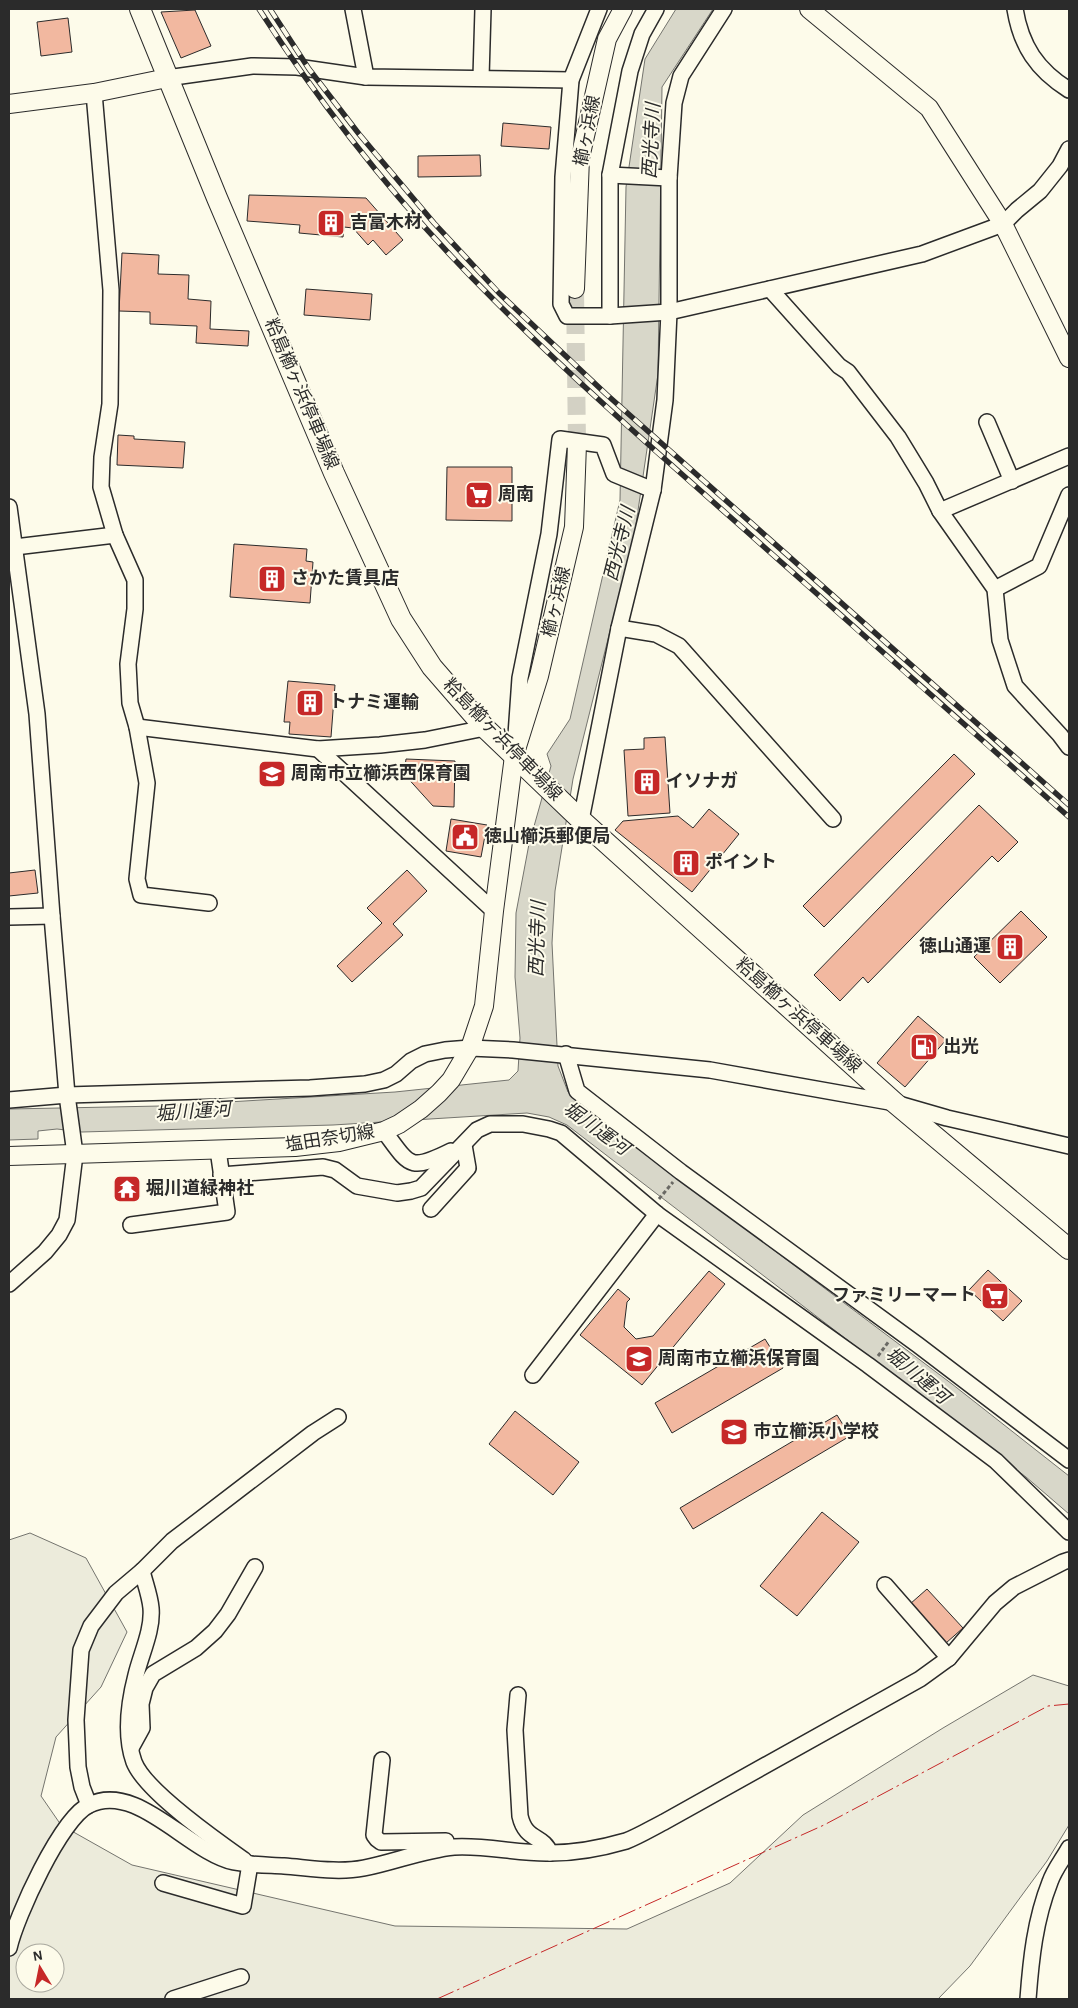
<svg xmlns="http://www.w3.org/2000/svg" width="1078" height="2008" font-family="'Alegreya Sans','Noto Sans JP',sans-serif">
	<rect width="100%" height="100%" fill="#fdfbea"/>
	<!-- green -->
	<path fill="#ecebdb" stroke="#74746e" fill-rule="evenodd" d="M 30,1533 L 86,1558 L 127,1632 L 101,1687 L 56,1737 L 41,1796 L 61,1825 L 132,1865 L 395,1926 L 627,1929 L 730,1883 L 803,1815 L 943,1728 L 1033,1675 L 1069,1686 L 1069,1825 L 1047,1861 L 970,1966 L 938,1999 L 9,1999 L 9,1540 ZM 25,1953 L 55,1953 L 55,1983 L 25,1983 Z"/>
	<!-- water -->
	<path fill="#d8d7c9" stroke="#74746e" d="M 676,9 L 713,9 L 662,87 L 658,374 L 635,531 L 573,779 L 555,891 L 552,943 L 558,1066 L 568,1092 L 638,1148 L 952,1384 L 1069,1476 L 1069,1514 L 1026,1477 L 567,1125 L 549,1117 L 527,1113 L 333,1125 L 82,1132 L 57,1129 L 38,1131 L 38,1139 L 9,1140 L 9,1109 L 161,1106 L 395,1092 L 509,1080 L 518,1071 L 520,1038 L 515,977 L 516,913 L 529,844 L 551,766 L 547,754 L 570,719 L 620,500 L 626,187 L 645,59 Z"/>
	<!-- building -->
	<g fill="#f2b8a0" stroke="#2b2b2b">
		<path d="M 195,10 L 211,46 L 181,58 L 161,12 Z"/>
		<path d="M 68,18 L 72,52 L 41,56 L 37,22 Z"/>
		<path d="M 503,123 L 551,127 L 549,149 L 501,146 Z"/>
		<path d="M 480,155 L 481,176 L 418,177 L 418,156 Z"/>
		<path d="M 249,195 L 366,198 L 403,240 L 386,255 L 373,240 L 368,245 L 353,228 L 344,227 L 343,237 L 299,233 L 300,225 L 247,221 Z"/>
		<path d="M 122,253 L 159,255 L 158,274 L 189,275 L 188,299 L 211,301 L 210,329 L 249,331 L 248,346 L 196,343 L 197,326 L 150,324 L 150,312 L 119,311 Z"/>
		<path d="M 306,289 L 372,294 L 370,320 L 304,315 Z"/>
		<path d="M 118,435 L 134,436 L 134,439 L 185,442 L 183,468 L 117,465 Z"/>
		<path d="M 447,467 L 512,467 L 512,521 L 446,520 Z"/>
		<path d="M 234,544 L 307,549 L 306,561 L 313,562 L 310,603 L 230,597 Z"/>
		<path d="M 288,681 L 335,685 L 331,737 L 289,734 L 290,722 L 284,722 Z"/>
		<path d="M 665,737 L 670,813 L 628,816 L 624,750 L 644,749 L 644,738 Z"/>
		<path d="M 954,754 L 975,774 L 824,927 L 803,906 Z"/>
		<path d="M 406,759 L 455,761 L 454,807 L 433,806 L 404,774 Z"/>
		<path d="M 979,805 L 1018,842 L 998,862 L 992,856 L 868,983 L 863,977 L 840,1001 L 814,975 Z"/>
		<path d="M 709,809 L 739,834 L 692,892 L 615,830 L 623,821 L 678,816 L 693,828 Z"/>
		<path d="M 451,819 L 487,825 L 481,857 L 446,851 Z"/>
		<path d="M 35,870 L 38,893 L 9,896 L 9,873 Z"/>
		<path d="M 407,870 L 427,891 L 393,924 L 403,935 L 352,982 L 337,966 L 382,923 L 367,908 Z"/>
		<path d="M 1021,911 L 1047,937 L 1000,983 L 974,957 Z"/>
		<path d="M 918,1016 L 946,1040 L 905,1087 L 877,1063 Z"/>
		<path d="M 988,1270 L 1022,1301 L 1003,1321 L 969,1290 Z"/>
		<path d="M 709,1271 L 725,1284 L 642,1385 L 580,1335 L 618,1289 L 630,1299 L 627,1302 L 624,1327 L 636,1339 L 653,1336 Z"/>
		<path d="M 765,1339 L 783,1368 L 672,1433 L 655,1403 Z"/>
		<path d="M 515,1411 L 579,1462 L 553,1495 L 489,1444 Z"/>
		<path d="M 837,1415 L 850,1436 L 693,1529 L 680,1508 Z"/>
		<path d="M 822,1512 L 859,1542 L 797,1616 L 760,1586 Z"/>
		<path d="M 927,1589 L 963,1628 L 946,1643 L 910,1604 Z"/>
	</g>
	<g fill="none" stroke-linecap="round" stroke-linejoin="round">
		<!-- tertiary-tunnel -->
		<path stroke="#d3d1c4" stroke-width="18" stroke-dasharray="18 9" stroke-linecap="butt" d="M 575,289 L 577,444"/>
		<defs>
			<g id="minor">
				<path d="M 353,9 L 366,77"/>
				<path d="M 599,9 L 571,80 L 563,177 L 561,304 L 567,316 L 610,316 L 669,312 L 922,254 L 1003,224 L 1017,210 L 1040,191 L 1060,166 L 1069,149"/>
				<path d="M 1015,9 C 1021,46 1037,70 1069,90"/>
				<path d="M 481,77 L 483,9"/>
				<path d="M 167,78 L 252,66 L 297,67 L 366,77 L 571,80"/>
				<path d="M 94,93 L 111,290 L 110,404 L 102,457 L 101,487 L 115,535 L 135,580 L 135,609 L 128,664 L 130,703 L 137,727 L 147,783 L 137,879 L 141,895 L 209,903"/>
				<path d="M 610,175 L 669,178"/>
				<path d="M 770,289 L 839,366 L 848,372 L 898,437 L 926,483 L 940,511 L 995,589 L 1000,640 L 1015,686 L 1060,735 L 1069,747"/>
				<path d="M 610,316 L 610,175 L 630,71 L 642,34 L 656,9"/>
				<path d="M 987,422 L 1012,481"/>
				<path d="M 9,507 L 37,714 L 52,916 L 67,1095 L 75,1154 L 67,1220 L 59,1235 L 45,1252 L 9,1284"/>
				<path d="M 940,511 L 1069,456"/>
				<path d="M 15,547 L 115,535"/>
				<path d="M 995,589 L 1039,566 L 1069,495"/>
				<path d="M 619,628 L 656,634 L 679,646 L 833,819"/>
				<path d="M 137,727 L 318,749 L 380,745 L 425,740 L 485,728"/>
				<path d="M 516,735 L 520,678 L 549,534 L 560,439 L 603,445 L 614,474 L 653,490"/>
				<path d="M 318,749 L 494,911"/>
				<path d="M 581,820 L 619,628 L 653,490 L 665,400 L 669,312 L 669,178 L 674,103 L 681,76 L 724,9"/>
				<path d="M 9,917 L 52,916"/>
				<path d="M 566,1054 L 577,1091 L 681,1172 L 918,1345 L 1069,1460"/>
				<path d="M 9,1100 L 67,1095 L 310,1088 L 365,1084 L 384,1080 L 396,1074 L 411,1061 L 425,1054 L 445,1050 L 470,1048 L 513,1050 L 710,1070 L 895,1103 L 947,1118 L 1069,1146"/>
				<path d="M 384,1131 C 410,1166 409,1172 451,1151"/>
				<path d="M 221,1175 L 323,1167 L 335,1170 L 357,1186 L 397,1193 L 411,1191 L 421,1188 L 477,1130 L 490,1124 L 523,1124 L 549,1129 L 561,1133 L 657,1214 L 868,1365 L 996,1461 L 1069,1532"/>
				<path d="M 431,1209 L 468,1168 L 464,1145"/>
				<path d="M 131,1225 L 227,1212 L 218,1150"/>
				<path d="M 533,1375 L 657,1214"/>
				<path d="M 142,1571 C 145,1583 150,1596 151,1608 C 153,1630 141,1654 136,1675 C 129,1702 124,1734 134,1762 C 145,1791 217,1841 244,1860"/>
				<path d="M 885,1585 L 949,1658"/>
				<path d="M 518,1695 L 515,1730 L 520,1816 C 526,1842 543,1834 550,1853"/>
				<path d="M 131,1748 L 142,1728 L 141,1704 L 145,1688 L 153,1674 L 196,1648 L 215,1631 L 228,1614 L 255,1567"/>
				<path d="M 382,1760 L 374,1835 L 377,1839 L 381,1842 L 446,1841"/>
				<path d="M 89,1805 L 82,1787 L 78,1767 L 76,1720 L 81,1650 L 91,1626 L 116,1593 L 142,1571 L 172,1541 L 313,1433 L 338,1417"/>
				<path d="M 163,1883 L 243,1906 L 250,1864"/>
				<path d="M 9,1948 C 16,1917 61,1818 89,1805 C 137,1781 188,1852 234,1862 C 250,1865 267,1865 284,1866 C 310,1868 338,1873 364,1868 C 395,1862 423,1850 454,1847 C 487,1845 518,1854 550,1853 C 576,1853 602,1848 626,1841 C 639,1836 652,1828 664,1822 L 920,1679 L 949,1658 L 995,1603 L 1014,1587 L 1063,1562 L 1069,1560"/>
				<path d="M 173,1999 L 241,1977"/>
				<path d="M 1028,1999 C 1031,1959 1035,1920 1050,1882 C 1054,1870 1063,1859 1069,1848"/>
			</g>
			<g id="tertiary">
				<path d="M 809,9 L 929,108 L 1003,224 L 1069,358"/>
				<path d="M 9,104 L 94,93 L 167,78"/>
				<path d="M 575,289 L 580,158 L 607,39 L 623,9"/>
				<path d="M 9,1156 L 295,1147 L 339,1142 L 384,1131 L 399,1124 L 421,1109 L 439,1093 L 451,1080 L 470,1048 L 484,1006 L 494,911 L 514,756 L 539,676 L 574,527 L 577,444"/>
			</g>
			<path id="secondary" d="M 140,9 L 217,198 L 334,473 L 401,619 L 432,667 L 485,728 L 581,820 L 895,1103 L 1069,1249"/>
		</defs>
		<!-- minor casing -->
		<use href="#minor" stroke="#2b2b2b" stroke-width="18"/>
		<!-- tertiary casing -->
		<use href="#tertiary" stroke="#2b2b2b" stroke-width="20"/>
		<!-- secondary casing -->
		<use href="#secondary" stroke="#2b2b2b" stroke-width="22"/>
		<!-- path -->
		<g stroke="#6a6964" stroke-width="3" stroke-dasharray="4 2.5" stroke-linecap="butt">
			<path d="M 659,1199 L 673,1182"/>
			<path d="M 878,1356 L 889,1341"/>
		</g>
		<!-- minor -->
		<use href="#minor" stroke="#fdfbea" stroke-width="15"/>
		<!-- tertiary -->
		<use href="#tertiary" stroke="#fdfbea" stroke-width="18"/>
		<!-- secondary -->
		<use href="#secondary" stroke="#fdfbea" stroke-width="20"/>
		<defs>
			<g id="rail">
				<path d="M 259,9 C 326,113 405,212 494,300 C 574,380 660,455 745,530 C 853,626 961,722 1069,817"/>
				<path d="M 270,9 L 309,69 L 359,134 L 434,223 L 499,293 L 606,394 L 1069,805"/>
			</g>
		</defs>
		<!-- rail casing -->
		<use href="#rail" stroke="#2b2b2b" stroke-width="5.5"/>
		<!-- rail -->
		<use href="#rail" stroke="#fdfbea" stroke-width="4" stroke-dasharray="11" stroke-linecap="butt"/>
		<!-- power -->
		<path stroke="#c62828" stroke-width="1" stroke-dasharray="18 4 2.5 4" stroke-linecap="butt" d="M 437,1999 L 824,1825 L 1048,1706 L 1069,1704"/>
	</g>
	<!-- icons -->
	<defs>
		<symbol id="building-square" viewBox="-11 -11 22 22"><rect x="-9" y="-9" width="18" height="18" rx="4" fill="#c62828" stroke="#fdfbea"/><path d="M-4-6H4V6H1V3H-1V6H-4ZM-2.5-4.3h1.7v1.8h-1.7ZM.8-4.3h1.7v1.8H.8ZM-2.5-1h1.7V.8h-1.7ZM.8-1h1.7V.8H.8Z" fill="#fff"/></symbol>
		<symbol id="supermarket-square" viewBox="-11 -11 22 22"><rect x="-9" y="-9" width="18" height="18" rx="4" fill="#c62828" stroke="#fdfbea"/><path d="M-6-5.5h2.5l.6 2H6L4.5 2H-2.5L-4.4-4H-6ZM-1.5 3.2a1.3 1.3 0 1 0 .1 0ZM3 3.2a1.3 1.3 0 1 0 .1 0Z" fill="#fff"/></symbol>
		<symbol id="school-square" viewBox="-11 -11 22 22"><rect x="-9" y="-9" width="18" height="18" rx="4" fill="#c62828" stroke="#fdfbea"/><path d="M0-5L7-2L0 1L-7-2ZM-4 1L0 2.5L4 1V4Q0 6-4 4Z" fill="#fff"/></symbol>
		<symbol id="civic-square" viewBox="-11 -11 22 22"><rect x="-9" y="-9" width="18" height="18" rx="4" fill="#c62828" stroke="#fdfbea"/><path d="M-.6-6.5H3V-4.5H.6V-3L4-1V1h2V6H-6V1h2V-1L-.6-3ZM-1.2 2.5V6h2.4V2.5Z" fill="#fff"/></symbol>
		<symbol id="fuel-square" viewBox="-11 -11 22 22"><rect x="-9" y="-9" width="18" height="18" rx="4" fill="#c62828" stroke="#fdfbea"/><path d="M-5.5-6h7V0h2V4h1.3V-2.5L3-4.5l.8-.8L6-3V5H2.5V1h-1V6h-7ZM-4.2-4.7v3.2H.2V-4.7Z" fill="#fff"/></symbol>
		<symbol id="temple-square" viewBox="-11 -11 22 22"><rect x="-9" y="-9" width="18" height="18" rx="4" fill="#c62828" stroke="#fdfbea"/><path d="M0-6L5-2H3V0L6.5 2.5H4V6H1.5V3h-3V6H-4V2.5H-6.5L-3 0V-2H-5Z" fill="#fff"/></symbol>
	</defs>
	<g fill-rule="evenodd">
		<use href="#building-square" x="315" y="207" width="32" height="32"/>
		<use href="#supermarket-square" x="463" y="479" width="32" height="32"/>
		<use href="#building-square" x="256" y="563" width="32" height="32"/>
		<use href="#building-square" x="294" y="687" width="32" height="32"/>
		<use href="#school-square" x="256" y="758" width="32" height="32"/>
		<use href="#building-square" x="631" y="766" width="32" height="32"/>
		<use href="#civic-square" x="449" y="821" width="32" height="32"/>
		<use href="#building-square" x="670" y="847" width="32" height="32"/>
		<use href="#building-square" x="994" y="931" width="32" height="32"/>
		<use href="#fuel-square" x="908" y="1031" width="32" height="32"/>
		<use href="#temple-square" x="111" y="1173" width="32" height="32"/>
		<use href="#supermarket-square" x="979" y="1280" width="32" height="32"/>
		<use href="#school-square" x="623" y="1343" width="32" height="32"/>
		<use href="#school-square" x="718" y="1416" width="32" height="32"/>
	</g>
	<g text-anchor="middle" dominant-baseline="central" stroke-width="4" stroke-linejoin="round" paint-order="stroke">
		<!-- street labels -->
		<g font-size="18" fill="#2b2b2b" stroke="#fdfbea">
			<text transform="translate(588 131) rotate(-79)">櫛ヶ浜線</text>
			<text transform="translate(301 394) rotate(67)">粭島櫛ヶ浜停車場線</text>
			<text transform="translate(557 602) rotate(-77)">櫛ヶ浜線</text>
			<text transform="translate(502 740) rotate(46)">粭島櫛ヶ浜停車場線</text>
			<text transform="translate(798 1016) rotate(42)">粭島櫛ヶ浜停車場線</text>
			<text transform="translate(330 1139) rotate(-9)">塩田奈切線</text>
		</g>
		<!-- poi labels -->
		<g font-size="18" font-weight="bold" fill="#2b2b2b" stroke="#fdfbea" text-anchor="start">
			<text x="350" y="223">吉富木材</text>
			<text x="498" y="495">周南</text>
			<text x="291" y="579">さかた賃具店</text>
			<text x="329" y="703">トナミ運輸</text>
			<text x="291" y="774">周南市立櫛浜西保育園</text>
			<text x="666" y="782">イソナガ</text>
			<text x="484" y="837">徳山櫛浜郵便局</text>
			<text x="705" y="863">ポイント</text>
			<text x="991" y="947" text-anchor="end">徳山通運</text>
			<text x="943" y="1047">出光</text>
			<text x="146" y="1189">堀川道緑神社</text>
			<text x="976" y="1296" text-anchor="end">ファミリーマート</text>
			<text x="658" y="1359">周南市立櫛浜保育園</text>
			<text x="753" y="1432">市立櫛浜小学校</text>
		</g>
		<!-- water labels -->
		<g font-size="19" font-style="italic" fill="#2b2b2b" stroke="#fdfbea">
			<text transform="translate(652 141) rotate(-87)">西光寺川</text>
			<text transform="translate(620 544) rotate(-76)">西光寺川</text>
			<text transform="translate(538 939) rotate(-88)">西光寺川</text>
			<text transform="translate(193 1112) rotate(-4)">堀川運河</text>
			<text transform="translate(596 1129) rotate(36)">堀川運河</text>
			<text transform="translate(917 1376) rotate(40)">堀川運河</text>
		</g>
	</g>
	<!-- border -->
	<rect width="1078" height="2008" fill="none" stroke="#2b2b2b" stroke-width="20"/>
	<!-- north arrow -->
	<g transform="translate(40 1968) rotate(350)"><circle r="24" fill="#fdfbea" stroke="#a9a89e"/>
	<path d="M0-4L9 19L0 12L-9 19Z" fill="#c62828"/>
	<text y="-8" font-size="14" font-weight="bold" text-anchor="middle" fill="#2b2b2b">N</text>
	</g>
</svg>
